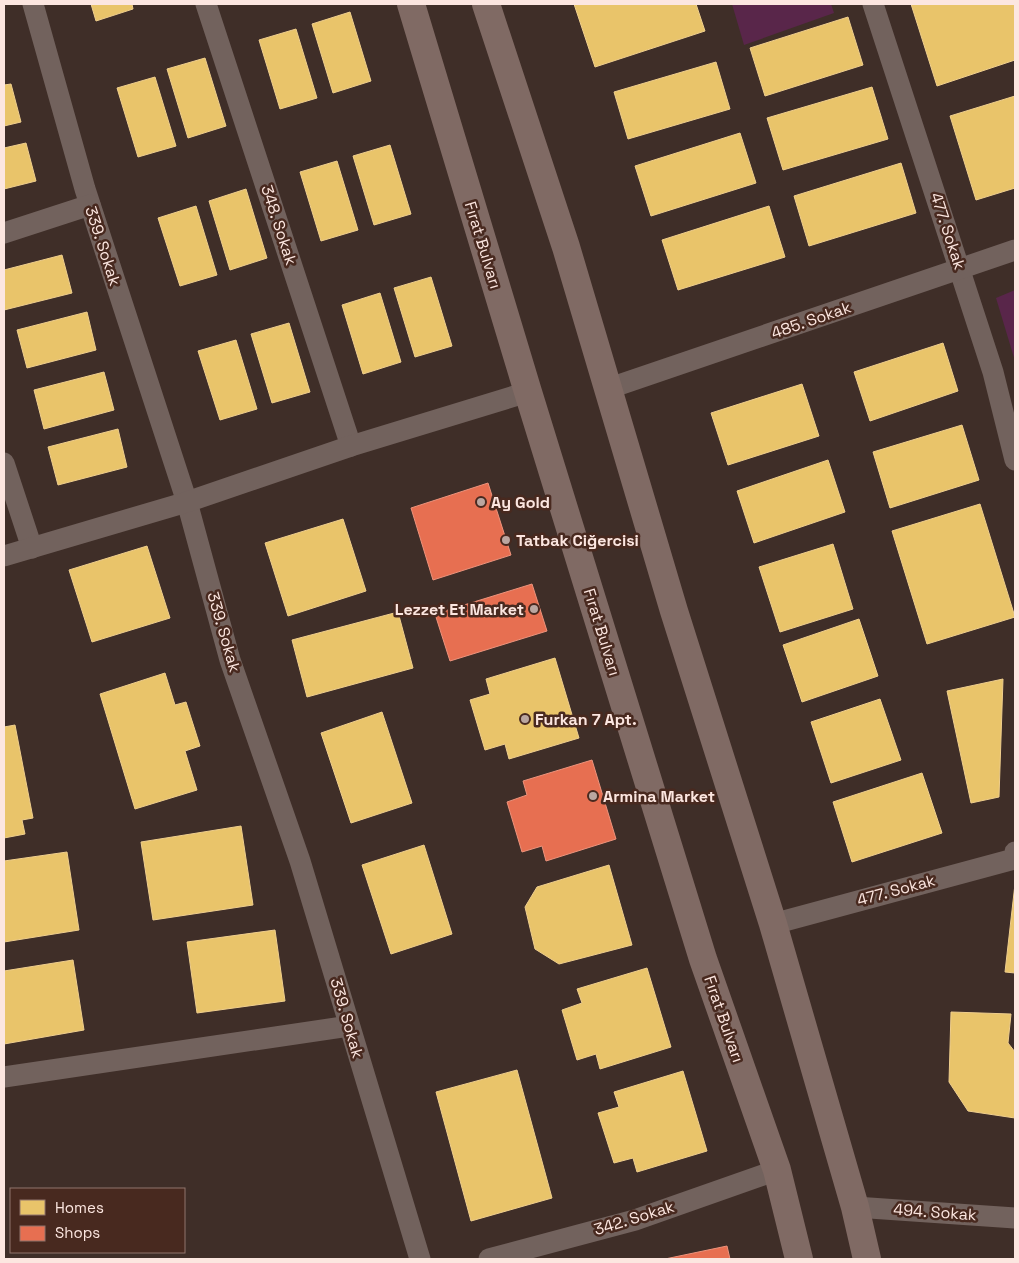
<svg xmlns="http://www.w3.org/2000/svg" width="1019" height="1263" font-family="'Space Grotesk',sans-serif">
	<rect width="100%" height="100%" fill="#3f2e28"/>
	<!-- green -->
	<g fill="#59264a">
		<path d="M 732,4 L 831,4 L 834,13 L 744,45 Z"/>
		<path d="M 1015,290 L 1015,361 L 996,298 Z"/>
	</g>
	<!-- homes -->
	<g fill="#e9c46a" stroke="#efce8d">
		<path d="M 91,4 L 132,4 L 133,9 L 96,21 Z"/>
		<path d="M 574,4 L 696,4 L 705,31 L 595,67 Z"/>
		<path d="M 911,4 L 1015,4 L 1015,60 L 937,86 Z"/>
		<path d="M 350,12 L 371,81 L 333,93 L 312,24 Z"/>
		<path d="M 848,17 L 863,65 L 765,96 L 750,48 Z"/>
		<path d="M 296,29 L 317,98 L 280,109 L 259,40 Z"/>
		<path d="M 205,58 L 226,126 L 188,138 L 167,69 Z"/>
		<path d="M 716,62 L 730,109 L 628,139 L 614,92 Z"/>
		<path d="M 155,77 L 176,146 L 138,157 L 117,88 Z"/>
		<path d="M 11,84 L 21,122 L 4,126 L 4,85 Z"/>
		<path d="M 872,87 L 888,139 L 783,170 L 767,118 Z"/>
		<path d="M 1015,96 L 1015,188 L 976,200 L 950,116 Z"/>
		<path d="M 740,133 L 756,183 L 651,216 L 635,166 Z"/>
		<path d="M 26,143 L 36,181 L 4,189 L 4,148 Z"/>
		<path d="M 390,145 L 411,214 L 374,225 L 353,156 Z"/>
		<path d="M 337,161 L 358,230 L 321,241 L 300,172 Z"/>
		<path d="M 901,163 L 916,213 L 809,246 L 794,196 Z"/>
		<path d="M 246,189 L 267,258 L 230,270 L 209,201 Z"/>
		<path d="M 196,206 L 217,275 L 180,286 L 158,218 Z"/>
		<path d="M 769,206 L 785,257 L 678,290 L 662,240 Z"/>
		<path d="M 62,255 L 72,293 L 4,310 L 4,270 Z"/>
		<path d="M 431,277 L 452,346 L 415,357 L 394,288 Z"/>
		<path d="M 380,293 L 401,362 L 363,374 L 342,305 Z"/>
		<path d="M 87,312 L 96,350 L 27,368 L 17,330 Z"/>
		<path d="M 289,323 L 310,392 L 272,403 L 251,334 Z"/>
		<path d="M 236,340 L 257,409 L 220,420 L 198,351 Z"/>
		<path d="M 943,343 L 958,391 L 870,421 L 854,372 Z"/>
		<path d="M 104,372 L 114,410 L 44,429 L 34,390 Z"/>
		<path d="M 802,384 L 819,436 L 728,465 L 711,413 Z"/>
		<path d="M 962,425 L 979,480 L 890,508 L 873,452 Z"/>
		<path d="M 118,429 L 127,467 L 58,485 L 48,447 Z"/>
		<path d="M 828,460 L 845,512 L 754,543 L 737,491 Z"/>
		<path d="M 980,504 L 1015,617 L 927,644 L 892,531 Z"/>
		<path d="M 343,519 L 366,591 L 288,616 L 265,543 Z"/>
		<path d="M 833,544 L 853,609 L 780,632 L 759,567 Z"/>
		<path d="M 147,546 L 170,618 L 92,642 L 69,570 Z"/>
		<path d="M 398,612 L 413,668 L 307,697 L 292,640 Z"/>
		<path d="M 859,619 L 878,676 L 802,702 L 783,645 Z"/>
		<path d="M 555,658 L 579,738 L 509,759 L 505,744 L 485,750 L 470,700 L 490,694 L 486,679 Z"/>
		<path d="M 165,673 L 175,705 L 186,702 L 200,746 L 185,751 L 197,790 L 135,809 L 100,694 Z"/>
		<path d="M 1003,679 L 999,797 L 971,803 L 947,691 Z"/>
		<path d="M 880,699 L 901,760 L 831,783 L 811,722 Z"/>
		<path d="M 382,712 L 412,803 L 351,823 L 321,733 Z"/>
		<path d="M 15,725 L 33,818 L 22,820 L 25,834 L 4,838 L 4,727 Z"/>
		<path d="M 922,773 L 942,833 L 852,862 L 833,802 Z"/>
		<path d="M 241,826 L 253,905 L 153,920 L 141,842 Z"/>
		<path d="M 424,845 L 452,934 L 391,954 L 362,865 Z"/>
		<path d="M 67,852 L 79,930 L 4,942 L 4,861 Z"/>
		<path d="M 609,865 L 632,945 L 559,964 L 535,949 L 525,907 L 537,887 Z"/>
		<path d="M 1015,884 L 1015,973 L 1005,972 Z"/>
		<path d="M 275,930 L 285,1001 L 197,1013 L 187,942 Z"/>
		<path d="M 73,960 L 84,1030 L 4,1044 L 4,971 Z"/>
		<path d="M 647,968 L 671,1047 L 600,1069 L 596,1054 L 577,1060 L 562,1010 L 582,1003 L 577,989 Z"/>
		<path d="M 951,1012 L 1011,1014 L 1008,1043 L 1015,1052 L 1015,1118 L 968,1111 L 949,1082 Z"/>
		<path d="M 517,1070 L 552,1198 L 471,1221 L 436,1092 Z"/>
		<path d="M 683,1071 L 707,1151 L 637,1172 L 633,1158 L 614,1163 L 598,1113 L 619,1107 L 614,1092 Z"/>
	</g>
	<!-- shops -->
	<g fill="#e76f51" stroke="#ed937c">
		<path d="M 488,483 L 511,555 L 433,580 L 411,508 Z"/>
		<path d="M 532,584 L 547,631 L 450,661 L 435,614 Z"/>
		<path d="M 592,760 L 616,839 L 546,861 L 542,846 L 522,852 L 507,802 L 527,795 L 523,781 Z"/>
		<path d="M 727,1246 L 730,1259 L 665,1259 Z"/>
	</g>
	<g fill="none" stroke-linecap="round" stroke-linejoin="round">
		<!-- street -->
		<g stroke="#72625d" stroke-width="21">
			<path d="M 33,4 L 85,189 L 187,502 L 230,660 L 300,861 L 420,1259"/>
			<path d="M 206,4 L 351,446"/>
			<path d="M 873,4 L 993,372 L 1015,460"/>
			<path d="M 4,233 L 90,205"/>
			<path d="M 607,389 L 1015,250"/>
			<path d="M 4,463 L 32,548"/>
			<path d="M 4,556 L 187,502 L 351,446 L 528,392"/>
			<path d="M 773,924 L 1014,859 L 1015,852"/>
			<path d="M 4,1077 L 349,1026"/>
			<path d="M 855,1207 L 1015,1218"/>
			<path d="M 489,1259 L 635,1220 L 777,1170"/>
		</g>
		<!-- primary -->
		<g stroke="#806a64" stroke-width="28">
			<path d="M 411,4 L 528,392 L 703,959 L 777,1170 L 799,1259"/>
			<path d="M 486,4 L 566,247 L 674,611 L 773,924 L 855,1207 L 867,1259"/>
		</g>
	</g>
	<!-- markers -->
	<g fill="#baa6a0" stroke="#48291f" stroke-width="2">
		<circle cx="481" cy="502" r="5"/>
		<circle cx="506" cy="540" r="5"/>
		<circle cx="534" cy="609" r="5"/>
		<circle cx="525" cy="719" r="5"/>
		<circle cx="593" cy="796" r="5"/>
	</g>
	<g text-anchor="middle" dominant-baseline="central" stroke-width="5" stroke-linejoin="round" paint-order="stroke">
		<!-- street labels -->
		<g font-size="16" fill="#fce6e0" stroke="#48291f">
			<text transform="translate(279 225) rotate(72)">348. Sokak</text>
			<text transform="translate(948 231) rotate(72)">477. Sokak</text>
			<text transform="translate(483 245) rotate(73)">Fırat Bulvarı</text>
			<text transform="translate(103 246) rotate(72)">339. Sokak</text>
			<text transform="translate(811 320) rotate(-19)">485. Sokak</text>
			<text transform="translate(224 632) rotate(74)">339. Sokak</text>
			<text transform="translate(602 632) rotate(73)">Fırat Bulvarı</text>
			<text transform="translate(896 890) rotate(-15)">477. Sokak</text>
			<text transform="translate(347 1018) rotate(74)">339. Sokak</text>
			<text transform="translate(724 1019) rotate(71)">Fırat Bulvarı</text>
			<text transform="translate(935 1212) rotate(4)">494. Sokak</text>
			<text transform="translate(634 1218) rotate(-17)">342. Sokak</text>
		</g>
		<!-- poi labels -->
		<g font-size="16" font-weight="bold" fill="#fce6e0" stroke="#48291f" text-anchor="start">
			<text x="491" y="502">Ay Gold</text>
			<text x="516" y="540">Tatbak Ciğercisi</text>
			<text x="524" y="609" text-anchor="end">Lezzet Et Market</text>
			<text x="535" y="719">Furkan 7 Apt.</text>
			<text x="603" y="796">Armina Market</text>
		</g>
	</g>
	<!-- border -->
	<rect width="1019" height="1263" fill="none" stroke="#fce6e0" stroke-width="10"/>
	<!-- legend -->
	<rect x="10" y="1188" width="175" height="65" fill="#48291f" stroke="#90756c"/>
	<rect x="20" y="1200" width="25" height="15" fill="#e9c46a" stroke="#90756c"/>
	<text x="55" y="1213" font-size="15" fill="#fce6e0">Homes</text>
	<rect x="20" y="1226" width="25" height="15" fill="#e76f51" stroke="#90756c"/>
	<text x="55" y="1238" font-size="15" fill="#fce6e0">Shops</text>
</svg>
